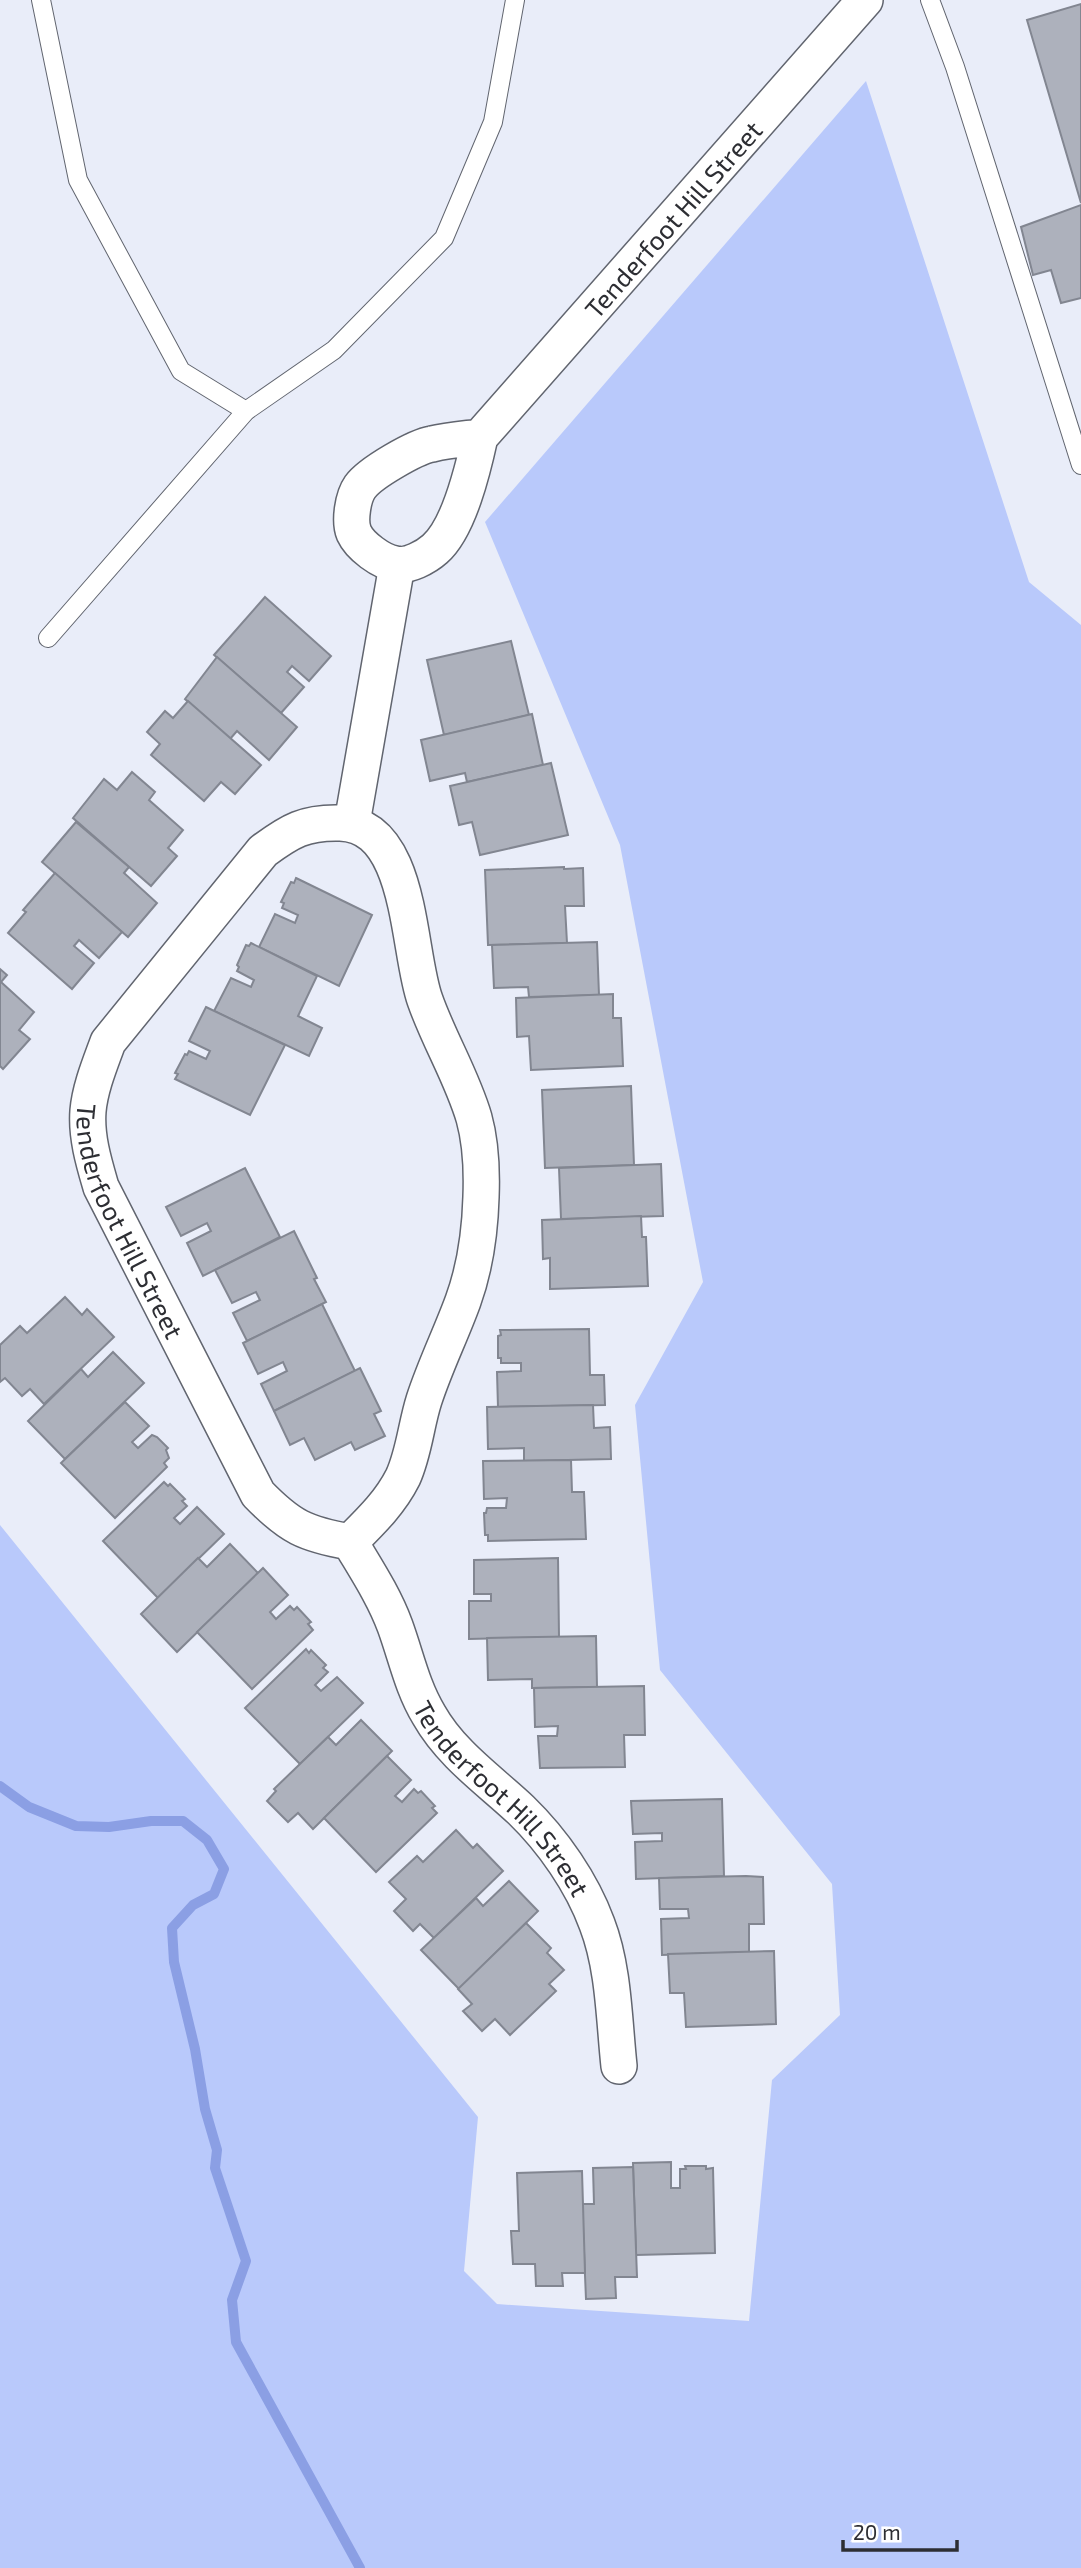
<svg xmlns="http://www.w3.org/2000/svg" width="1081" height="2568" font-family="'Exo 2',sans-serif">
	<rect width="100%" height="100%" fill="#e9edf9"/>
	<!-- green -->
	<path fill="#b9c9fb" d="M 866,81 L 1029,582 L 1081,625 L 1081,2568 L 0,2568 L 0,1525 L 478,2117 L 464,2271 L 497,2304 L 749,2321 L 772,2080 L 840,2015 L 832,1884 L 660,1670 L 635,1405 L 703,1282 L 620,845 L 485,522 Z"/>
	<g fill="none" stroke-linecap="round" stroke-linejoin="round">
		<!-- stream -->
		<path stroke="#8b9fe4" stroke-width="10" d="M 0,1786 L 29,1807 L 76,1826 L 109,1827 L 151,1821 L 183,1821 L 207,1840 L 224,1869 L 214,1894 L 193,1905 L 172,1928 L 174,1962 L 195,2049 L 205,2109 L 217,2150 L 215,2168 L 246,2261 L 232,2300 L 236,2342 L 360,2568"/>
	</g>
	<!-- building -->
	<g fill="#adb1bc" stroke="#828691" stroke-width="2">
		<path d="M 1081,4 L 1081,203 L 1027,20 Z"/>
		<path d="M 1081,205 L 1081,298 L 1061,303 L 1051,270 L 1033,275 L 1021,227 Z"/>
		<path d="M 265,597 L 331,656 L 309,681 L 292,666 L 287,672 L 304,687 L 281,713 L 214,655 Z"/>
		<path d="M 511,641 L 529,715 L 444,735 L 427,660 Z"/>
		<path d="M 217,657 L 297,727 L 269,760 L 237,731 L 230,739 L 185,699 Z"/>
		<path d="M 188,701 L 261,765 L 235,794 L 221,782 L 204,801 L 151,755 L 160,744 L 147,732 L 165,711 L 173,718 Z"/>
		<path d="M 532,714 L 543,765 L 467,782 L 465,773 L 430,781 L 421,740 Z"/>
		<path d="M 551,763 L 568,835 L 480,855 L 472,822 L 459,825 L 450,786 Z"/>
		<path d="M 132,772 L 155,792 L 149,800 L 183,830 L 168,848 L 177,856 L 151,886 L 73,818 L 104,779 L 117,790 Z"/>
		<path d="M 76,822 L 129,867 L 124,873 L 157,903 L 128,937 L 42,862 Z"/>
		<path d="M 564,867 L 564,869 L 583,868 L 584,906 L 565,906 L 567,943 L 488,945 L 485,870 Z"/>
		<path d="M 55,873 L 122,932 L 99,958 L 79,940 L 74,946 L 94,963 L 72,989 L 8,933 L 26,912 L 23,910 Z"/>
		<path d="M 296,878 L 372,915 L 339,986 L 259,947 L 275,914 L 295,923 L 298,915 L 282,908 L 284,903 L 281,902 L 291,882 L 294,883 Z"/>
		<path d="M 597,942 L 599,995 L 529,997 L 528,987 L 494,988 L 492,945 Z"/>
		<path d="M 251,943 L 317,976 L 298,1016 L 322,1028 L 309,1056 L 214,1011 L 231,978 L 251,987 L 254,980 L 237,971 L 239,967 L 237,965 L 246,945 L 249,946 Z"/>
		<path d="M 0,969 L 7,975 L 1,982 L 34,1012 L 19,1030 L 30,1039 L 3,1069 L 0,1066 Z"/>
		<path d="M 613,994 L 613,1018 L 621,1018 L 623,1066 L 531,1070 L 529,1036 L 517,1037 L 516,998 Z"/>
		<path d="M 206,1007 L 285,1045 L 250,1115 L 175,1079 L 178,1074 L 175,1073 L 185,1054 L 187,1055 L 189,1051 L 206,1059 L 210,1051 L 189,1041 Z"/>
		<path d="M 631,1086 L 634,1165 L 545,1168 L 542,1090 Z"/>
		<path d="M 661,1164 L 663,1216 L 561,1219 L 559,1168 Z"/>
		<path d="M 245,1168 L 280,1237 L 203,1276 L 187,1243 L 211,1231 L 207,1223 L 181,1236 L 166,1207 Z"/>
		<path d="M 641,1216 L 642,1237 L 646,1237 L 648,1286 L 550,1289 L 550,1258 L 543,1259 L 542,1220 Z"/>
		<path d="M 294,1231 L 317,1278 L 314,1279 L 326,1302 L 247,1341 L 233,1313 L 260,1300 L 256,1292 L 232,1303 L 215,1270 Z"/>
		<path d="M 65,1297 L 82,1315 L 87,1309 L 114,1337 L 44,1404 L 30,1389 L 22,1396 L 5,1378 L 0,1382 L 0,1345 L 20,1326 L 27,1333 Z"/>
		<path d="M 322,1304 L 355,1371 L 274,1411 L 261,1384 L 287,1371 L 283,1362 L 258,1374 L 243,1343 Z"/>
		<path d="M 589,1329 L 590,1375 L 604,1375 L 605,1405 L 498,1407 L 497,1372 L 521,1371 L 521,1363 L 501,1363 L 501,1358 L 498,1358 L 498,1336 L 501,1335 L 500,1330 Z"/>
		<path d="M 113,1352 L 144,1383 L 65,1459 L 28,1421 L 81,1369 L 88,1377 Z"/>
		<path d="M 360,1368 L 381,1411 L 374,1414 L 385,1436 L 355,1450 L 351,1442 L 315,1460 L 304,1438 L 290,1445 L 274,1411 Z"/>
		<path d="M 125,1402 L 149,1426 L 132,1442 L 138,1448 L 152,1435 L 157,1437 L 168,1448 L 166,1450 L 169,1458 L 164,1463 L 167,1467 L 115,1518 L 61,1463 Z"/>
		<path d="M 593,1405 L 594,1428 L 610,1427 L 611,1459 L 524,1461 L 524,1448 L 488,1449 L 487,1407 Z"/>
		<path d="M 571,1460 L 572,1492 L 584,1492 L 586,1539 L 488,1541 L 488,1535 L 485,1535 L 484,1513 L 486,1513 L 487,1508 L 506,1508 L 507,1498 L 484,1499 L 483,1461 Z"/>
		<path d="M 164,1482 L 168,1486 L 170,1484 L 185,1499 L 182,1501 L 187,1506 L 174,1518 L 180,1524 L 197,1507 L 224,1534 L 158,1598 L 103,1541 Z"/>
		<path d="M 230,1544 L 258,1573 L 177,1652 L 141,1614 L 198,1558 L 207,1567 Z"/>
		<path d="M 558,1558 L 559,1637 L 469,1639 L 469,1601 L 491,1601 L 491,1594 L 474,1594 L 474,1560 Z"/>
		<path d="M 263,1568 L 288,1595 L 270,1612 L 276,1619 L 290,1606 L 294,1610 L 297,1607 L 311,1622 L 308,1624 L 313,1630 L 252,1689 L 197,1632 Z"/>
		<path d="M 596,1636 L 597,1687 L 532,1688 L 532,1679 L 488,1680 L 487,1638 Z"/>
		<path d="M 306,1649 L 309,1653 L 311,1650 L 326,1665 L 323,1668 L 328,1672 L 315,1685 L 321,1691 L 337,1677 L 363,1703 L 300,1764 L 245,1708 Z"/>
		<path d="M 644,1686 L 645,1735 L 624,1735 L 625,1767 L 540,1768 L 538,1736 L 557,1736 L 558,1726 L 535,1727 L 534,1688 Z"/>
		<path d="M 361,1720 L 392,1751 L 313,1829 L 298,1813 L 288,1822 L 267,1801 L 276,1791 L 274,1789 L 328,1737 L 336,1745 Z"/>
		<path d="M 387,1756 L 411,1780 L 395,1796 L 402,1802 L 414,1789 L 418,1793 L 421,1791 L 435,1806 L 432,1808 L 437,1813 L 376,1872 L 324,1818 Z"/>
		<path d="M 722,1799 L 724,1876 L 636,1879 L 635,1842 L 662,1841 L 662,1833 L 633,1834 L 631,1801 Z"/>
		<path d="M 456,1830 L 473,1848 L 477,1844 L 503,1871 L 434,1938 L 420,1924 L 413,1931 L 394,1911 L 406,1899 L 389,1882 L 417,1856 L 423,1862 Z"/>
		<path d="M 746,1876 L 763,1877 L 764,1924 L 749,1924 L 749,1952 L 662,1955 L 661,1919 L 689,1918 L 688,1909 L 660,1909 L 659,1878 Z"/>
		<path d="M 509,1881 L 538,1911 L 459,1989 L 421,1950 L 476,1898 L 483,1906 Z"/>
		<path d="M 526,1923 L 551,1948 L 547,1953 L 564,1970 L 549,1984 L 556,1991 L 510,2035 L 495,2019 L 482,2031 L 463,2011 L 472,2004 L 458,1989 Z"/>
		<path d="M 774,1951 L 776,2024 L 686,2027 L 684,1993 L 670,1993 L 668,1954 Z"/>
		<path d="M 671,2162 L 671,2188 L 680,2188 L 680,2169 L 686,2169 L 685,2166 L 706,2166 L 706,2169 L 713,2168 L 715,2253 L 636,2255 L 633,2163 Z"/>
		<path d="M 633,2167 L 637,2277 L 615,2277 L 616,2298 L 586,2299 L 582,2204 L 594,2204 L 593,2168 Z"/>
		<path d="M 582,2171 L 585,2273 L 562,2273 L 563,2286 L 536,2286 L 535,2264 L 513,2264 L 511,2231 L 519,2231 L 517,2173 Z"/>
	</g>
	<g fill="none" stroke-linecap="round" stroke-linejoin="round">
		<defs>
			<g id="lane">
				<path d="M 41,0 L 78,180 L 181,371 L 246,411"/>
				<path d="M 930,0 L 955,67 L 1081,465"/>
				<path d="M 48,638 L 246,411 L 334,350 L 444,238 L 493,122 L 515,0"/>
			</g>
			<g id="street">
				<path id="s1" d="M 480,437 C 464,439 448,440 432,444 C 415,447 370,473 360,487 C 353,497 349,521 354,533 C 360,546 381,562 396,564 C 408,567 426,557 435,549 C 459,528 473,469 480,437 L 865,0"/>
				<path d="M 352,823 L 397,565"/>
				<path id="s2" d="M 350,1542 C 370,1522 390,1503 403,1477 C 414,1453 416,1425 424,1400 C 435,1366 451,1334 463,1301 C 475,1268 480,1232 481,1197 C 482,1171 481,1143 474,1118 C 462,1077 439,1040 425,1000 C 407,951 413,825 340,823 C 305,822 290,831 263,851 L 108,1042 C 100,1064 90,1088 88,1111 C 86,1137 94,1163 101,1187 L 258,1494 C 290,1527 305,1534 350,1542 C 366,1569 384,1596 395,1626 C 406,1656 412,1687 429,1715 C 451,1754 489,1780 521,1810 C 553,1841 582,1883 597,1924 C 614,1968 614,2020 619,2066"/>
			</g>
		</defs>
		<!-- lane casing -->
		<use href="#lane" stroke="#61656f" stroke-width="20"/>
		<!-- street casing -->
		<use href="#street" stroke="#61656f" stroke-width="38"/>
		<!-- lane -->
		<use href="#lane" stroke="#fff" stroke-width="18"/>
		<!-- street -->
		<use href="#street" stroke="#fff" stroke-width="35"/>
	</g>
	<g text-anchor="middle" dominant-baseline="central" stroke-width="6" stroke-linejoin="round" paint-order="stroke">
		<!-- street labels -->
		<g font-size="26" fill="#2d2e33" stroke="#fff">
			<text stroke="none"><textPath href="#s1" startOffset="691">Tenderfoot Hill Street</textPath></text>
			<text stroke="none"><textPath href="#s2" startOffset="1316">Tenderfoot Hill Street</textPath></text>
			<text stroke="none"><textPath href="#s2" startOffset="2028">Tenderfoot Hill Street</textPath></text>
		</g>
	</g>
	<!-- scale -->
	<path d="M843 2540v10h114v-10" fill="none" stroke="#2d2e33" stroke-width="3.5"/>
	<text x="853" y="2540" font-size="21" fill="#2d2e33" stroke="#ffffff" stroke-width="5" paint-order="stroke">20 m</text>
</svg>
